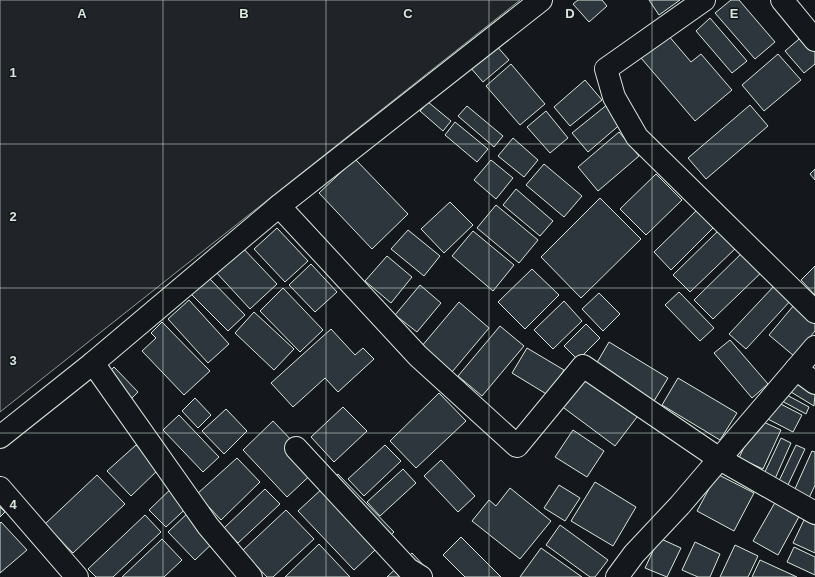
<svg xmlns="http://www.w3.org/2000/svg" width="815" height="577" font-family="Helvetica,sans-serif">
	<rect width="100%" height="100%" fill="#14181c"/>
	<!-- green -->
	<path fill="#202428" stroke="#939e99" d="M 0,0 L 520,0 L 0,412 Z"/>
	<!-- building -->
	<g fill="#2c363c" stroke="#d8e6dc">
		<path d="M 578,0 L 602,0 L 607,6 L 589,22 L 573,4 Z"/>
		<path d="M 649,0 L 680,0 L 659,15 Z"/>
		<path d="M 731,0 L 739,0 L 775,42 L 755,59 L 715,13 Z"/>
		<path d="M 710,18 L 747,61 L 732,73 L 696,31 Z"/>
		<path d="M 805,34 L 815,45 L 815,64 L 804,73 L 785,51 Z"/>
		<path d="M 668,35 L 691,62 L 701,54 L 732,90 L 695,121 L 641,58 Z"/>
		<path d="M 495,44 L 509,60 L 483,82 L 469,66 Z"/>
		<path d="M 778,54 L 801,80 L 764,111 L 742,85 Z"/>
		<path d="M 511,64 L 545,104 L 520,125 L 486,86 Z"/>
		<path d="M 585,80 L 602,100 L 570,126 L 554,107 Z"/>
		<path d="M 428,102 L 451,121 L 443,131 L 420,111 Z"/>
		<path d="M 608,104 L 623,122 L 588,152 L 572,133 Z"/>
		<path d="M 750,105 L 768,126 L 706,179 L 688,158 Z"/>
		<path d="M 467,106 L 503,136 L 494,147 L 458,116 Z"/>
		<path d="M 546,111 L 568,138 L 550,153 L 527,127 Z"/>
		<path d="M 455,122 L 488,149 L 477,162 L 445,135 Z"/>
		<path d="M 619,132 L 639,156 L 598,191 L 578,167 Z"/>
		<path d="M 513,138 L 538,160 L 524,177 L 498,156 Z"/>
		<path d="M 355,159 L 408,214 L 372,249 L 319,193 Z"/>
		<path d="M 491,160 L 513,178 L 496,199 L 474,180 Z"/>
		<path d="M 544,164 L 582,196 L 564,217 L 526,185 Z"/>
		<path d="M 815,169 L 815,180 L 810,174 Z"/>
		<path d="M 656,174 L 682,200 L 646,235 L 620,209 Z"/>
		<path d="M 516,189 L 553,221 L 540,236 L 503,205 Z"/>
		<path d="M 600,198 L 641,239 L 581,298 L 541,257 Z"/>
		<path d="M 450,202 L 473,225 L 444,253 L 421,229 Z"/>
		<path d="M 496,205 L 538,240 L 519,263 L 477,228 Z"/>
		<path d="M 698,209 L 715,226 L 671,270 L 654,252 Z"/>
		<path d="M 277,228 L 308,261 L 285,282 L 254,249 Z"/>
		<path d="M 720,229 L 738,246 L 690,292 L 673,275 Z"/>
		<path d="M 408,230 L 440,256 L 424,276 L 391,249 Z"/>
		<path d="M 473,231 L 514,265 L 493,291 L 452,256 Z"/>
		<path d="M 240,245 L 277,284 L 250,309 L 214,270 Z"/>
		<path d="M 746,249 L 765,269 L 713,319 L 694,300 Z"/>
		<path d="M 387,256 L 412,277 L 391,303 L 365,281 Z"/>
		<path d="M 311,264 L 337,292 L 315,312 L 289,285 Z"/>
		<path d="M 815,266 L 815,295 L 801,280 Z"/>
		<path d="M 532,269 L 559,295 L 525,329 L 498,302 Z"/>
		<path d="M 206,275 L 245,315 L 228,331 L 189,292 Z"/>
		<path d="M 420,285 L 441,303 L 417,332 L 395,315 Z"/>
		<path d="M 775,285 L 792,299 L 746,349 L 729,334 Z"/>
		<path d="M 283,288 L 323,330 L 300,352 L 260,311 Z"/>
		<path d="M 679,292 L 714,328 L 700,341 L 665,305 Z"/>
		<path d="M 599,293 L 620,314 L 603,331 L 582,309 Z"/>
		<path d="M 189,300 L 229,344 L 208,363 L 168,319 Z"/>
		<path d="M 564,301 L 582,321 L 553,349 L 534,330 Z"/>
		<path d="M 459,302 L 489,328 L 452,372 L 421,347 Z"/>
		<path d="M 794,305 L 815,323 L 815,331 L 794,356 L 769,335 Z"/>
		<path d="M 254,312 L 294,349 L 274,370 L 235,333 Z"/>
		<path d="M 162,322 L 210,371 L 184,395 L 142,351 L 156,338 L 151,333 Z"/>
		<path d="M 586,324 L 600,338 L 578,360 L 564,346 Z"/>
		<path d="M 500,326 L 524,346 L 482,396 L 458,376 Z"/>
		<path d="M 331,329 L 355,355 L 363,348 L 374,359 L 338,392 L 325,378 L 293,407 L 271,383 Z"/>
		<path d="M 730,340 L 768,384 L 752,398 L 714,353 Z"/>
		<path d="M 609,342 L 668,378 L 654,401 L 595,366 Z"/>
		<path d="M 527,348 L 564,370 L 548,395 L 512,373 Z"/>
		<path d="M 114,367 L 138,392 L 119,411 L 95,386 Z"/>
		<path d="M 584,372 L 640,413 L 615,446 L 560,405 Z"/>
		<path d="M 678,378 L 737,413 L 720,440 L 662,405 Z"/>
		<path d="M 796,383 L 815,394 L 814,406 L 791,392 Z"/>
		<path d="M 439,393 L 466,421 L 416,468 L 390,441 Z"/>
		<path d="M 785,394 L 809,407 L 806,414 L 782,401 Z"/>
		<path d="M 195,398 L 211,415 L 198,428 L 182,411 Z"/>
		<path d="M 771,399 L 802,415 L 793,432 L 762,416 Z"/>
		<path d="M 343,407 L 367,431 L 334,462 L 311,437 Z"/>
		<path d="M 226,409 L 247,431 L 224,454 L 202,431 Z"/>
		<path d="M 179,415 L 219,457 L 203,472 L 163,430 Z"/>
		<path d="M 757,419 L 781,430 L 763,469 L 739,458 Z"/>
		<path d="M 273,421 L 318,468 L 287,497 L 243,450 Z"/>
		<path d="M 573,430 L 604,451 L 587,477 L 555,457 Z"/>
		<path d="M 781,438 L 791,443 L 774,481 L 763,476 Z"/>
		<path d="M 136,445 L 159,469 L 131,496 L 107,471 Z"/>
		<path d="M 385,445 L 401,461 L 364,496 L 348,479 Z"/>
		<path d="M 796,445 L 805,449 L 787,487 L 778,483 Z"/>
		<path d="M 812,451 L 815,452 L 815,485 L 809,498 L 794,491 Z"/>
		<path d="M 237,458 L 260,482 L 221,520 L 197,494 Z"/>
		<path d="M 441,460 L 475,496 L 458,512 L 424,476 Z"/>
		<path d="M 403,469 L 416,483 L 380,516 L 367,502 Z"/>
		<path d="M 338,474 L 394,532 L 354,570 L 298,511 Z"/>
		<path d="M 717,474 L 754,493 L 734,531 L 697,511 Z"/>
		<path d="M 97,475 L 125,504 L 73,553 L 45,524 Z"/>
		<path d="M 595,482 L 636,507 L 613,546 L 571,521 Z"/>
		<path d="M 177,483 L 194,501 L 166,527 L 149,510 Z"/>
		<path d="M 559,485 L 580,498 L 565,521 L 544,508 Z"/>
		<path d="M 510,488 L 551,521 L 520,559 L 472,521 L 489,500 L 496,506 Z"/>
		<path d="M 265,489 L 280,504 L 238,543 L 224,528 Z"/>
		<path d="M 777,499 L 801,513 L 778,555 L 753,541 Z"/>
		<path d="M 0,507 L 5,512 L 0,517 Z"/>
		<path d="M 191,510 L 218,538 L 195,560 L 168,532 Z"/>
		<path d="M 286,510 L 314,539 L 273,577 L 267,577 L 242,551 Z"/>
		<path d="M 145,515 L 161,532 L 113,577 L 96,577 L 88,569 Z"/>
		<path d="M 804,520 L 815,525 L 815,553 L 793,543 Z"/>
		<path d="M 1,522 L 27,550 L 0,573 L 0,523 Z"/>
		<path d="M 560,525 L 608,560 L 595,577 L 590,577 L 546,545 Z"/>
		<path d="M 461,537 L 501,577 L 465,577 L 443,555 Z"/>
		<path d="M 659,538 L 681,548 L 667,577 L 645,568 Z"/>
		<path d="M 162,539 L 182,560 L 164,577 L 122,577 Z"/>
		<path d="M 695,542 L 720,554 L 710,577 L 698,577 L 682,570 Z"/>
		<path d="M 319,544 L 350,577 L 285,577 Z"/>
		<path d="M 735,545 L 758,556 L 748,577 L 720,577 Z"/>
		<path d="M 794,547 L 815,557 L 815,575 L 787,562 Z"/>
		<path d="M 541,548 L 582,577 L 520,577 Z"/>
		<path d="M 412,553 L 426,568 L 417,577 L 387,577 Z"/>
		<path d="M 760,560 L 797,577 L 752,577 Z"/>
	</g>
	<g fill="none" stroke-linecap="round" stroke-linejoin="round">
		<defs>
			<g id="street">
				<path d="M 704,0 L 606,69 L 614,97 L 637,137 L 815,312"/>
				<path d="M 782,0 L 815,40"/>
				<path d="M 279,206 L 418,356 L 517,446 L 583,366 L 718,458 L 815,513"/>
				<path d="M 93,363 L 279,206 L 541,0"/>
				<path d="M 796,369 L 815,383"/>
				<path d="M 0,437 L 93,363 L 208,526 L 251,577"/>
				<path d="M 296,448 L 408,569 L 421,577"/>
				<path d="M 0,488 L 77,577"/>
				<path d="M 617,577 L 634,554 L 680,505 L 815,347"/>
			</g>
		</defs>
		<!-- street casing -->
		<use href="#street" stroke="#d8e6dc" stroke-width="24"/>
		<!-- street -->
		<use href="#street" stroke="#14181c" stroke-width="22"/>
	</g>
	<!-- grid -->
	<path fill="none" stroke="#d8e6dc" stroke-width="1" stroke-opacity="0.55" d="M 163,0 L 163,577M 326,0 L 326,577M 489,0 L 489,577M 652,0 L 652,577M 0,144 L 815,144M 0,288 L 815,288M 0,433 L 815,433"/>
	<g font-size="13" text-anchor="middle" font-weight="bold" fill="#d8e6dc" stroke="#14181c" stroke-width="3" stroke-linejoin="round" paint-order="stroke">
		<text x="82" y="18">A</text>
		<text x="244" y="18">B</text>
		<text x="408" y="18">C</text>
		<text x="570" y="18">D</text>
		<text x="734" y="18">E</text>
		<text x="13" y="77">1</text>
		<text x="13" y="221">2</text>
		<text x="13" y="365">3</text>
		<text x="13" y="509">4</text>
	</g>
</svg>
